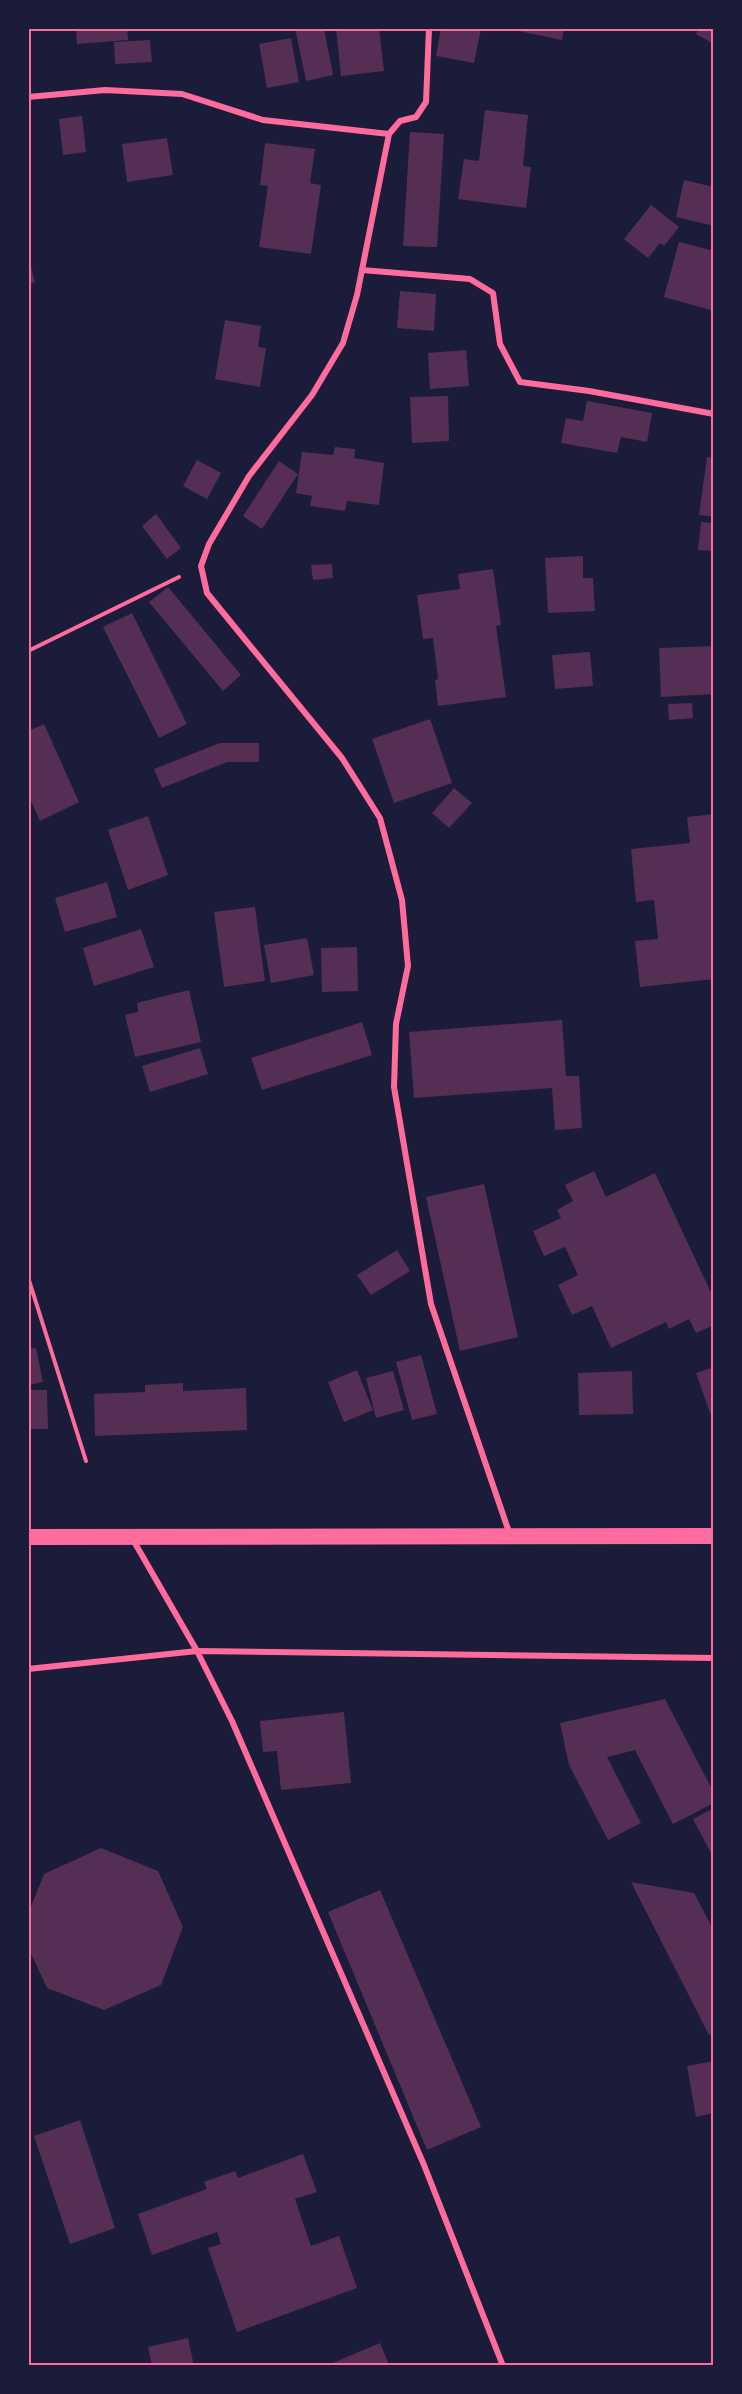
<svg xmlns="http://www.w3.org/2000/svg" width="742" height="2394" font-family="Mulish,sans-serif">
	<rect width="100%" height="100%" fill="#1b1b3a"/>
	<!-- building -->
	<g fill="#542f53">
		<path d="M 76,28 L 127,28 L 128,40 L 77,44 Z"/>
		<path d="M 295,28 L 324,28 L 333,75 L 306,81 Z"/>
		<path d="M 336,28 L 379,28 L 384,71 L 341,76 Z"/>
		<path d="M 441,28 L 481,28 L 474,63 L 436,56 Z"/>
		<path d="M 504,28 L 564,28 L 562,40 Z"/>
		<path d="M 699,28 L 714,28 L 714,44 L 696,34 Z"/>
		<path d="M 291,38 L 299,82 L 267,88 L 259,44 Z"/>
		<path d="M 150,40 L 152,62 L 115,64 L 114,42 Z"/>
		<path d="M 485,110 L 528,115 L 523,166 L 531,167 L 526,208 L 458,199 L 464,159 L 479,161 Z"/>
		<path d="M 82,116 L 86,152 L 63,155 L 59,119 Z"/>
		<path d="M 410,132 L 444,134 L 437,247 L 403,246 Z"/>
		<path d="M 167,138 L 173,175 L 127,182 L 122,144 Z"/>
		<path d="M 265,143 L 315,149 L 310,183 L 321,185 L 311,254 L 259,247 L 268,186 L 260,185 Z"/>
		<path d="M 684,180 L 714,187 L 714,226 L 676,217 Z"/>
		<path d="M 651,205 L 679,227 L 664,246 L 660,243 L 648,258 L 624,239 Z"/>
		<path d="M 679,242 L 714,251 L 714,311 L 664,297 Z"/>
		<path d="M 28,256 L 35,282 L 28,284 Z"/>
		<path d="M 400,291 L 436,294 L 434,331 L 397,328 Z"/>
		<path d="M 225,320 L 261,326 L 258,347 L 266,348 L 260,387 L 215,379 Z"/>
		<path d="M 466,350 L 469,386 L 430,389 L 428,353 Z"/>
		<path d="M 448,396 L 449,441 L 412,443 L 410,397 Z"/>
		<path d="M 587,401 L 652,413 L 647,442 L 621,437 L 617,453 L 561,443 L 566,418 L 583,421 Z"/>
		<path d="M 335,447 L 355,449 L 354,458 L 384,463 L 379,505 L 347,501 L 345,511 L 310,506 L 312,496 L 296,493 L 302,452 L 333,455 Z"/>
		<path d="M 707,457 L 714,458 L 714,517 L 699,515 Z"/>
		<path d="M 197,460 L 221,473 L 207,499 L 183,486 Z"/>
		<path d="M 279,461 L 298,474 L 262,529 L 243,516 Z"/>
		<path d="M 156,514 L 181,548 L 167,559 L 142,526 Z"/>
		<path d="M 701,522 L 714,523 L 714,551 L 698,550 Z"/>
		<path d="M 583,556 L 583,578 L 593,578 L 595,611 L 548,613 L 545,558 Z"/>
		<path d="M 332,564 L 333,578 L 313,580 L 311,565 Z"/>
		<path d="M 493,569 L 501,625 L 496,626 L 506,697 L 438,706 L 435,680 L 438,679 L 433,638 L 423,639 L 417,595 L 460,589 L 458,574 Z"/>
		<path d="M 168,587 L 241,675 L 223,691 L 149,602 Z"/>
		<path d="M 132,613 L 187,724 L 159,738 L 103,627 Z"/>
		<path d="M 714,646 L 714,694 L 661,697 L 659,648 Z"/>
		<path d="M 590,652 L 593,686 L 555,689 L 552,655 Z"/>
		<path d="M 692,703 L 693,718 L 669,720 L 668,704 Z"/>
		<path d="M 430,719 L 452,783 L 394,803 L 372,739 Z"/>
		<path d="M 44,724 L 79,802 L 40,821 L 28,794 L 28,731 Z"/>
		<path d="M 220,743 L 259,743 L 259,762 L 227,762 L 162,788 L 154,769 Z"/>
		<path d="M 454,788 L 472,803 L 449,828 L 432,813 Z"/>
		<path d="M 714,814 L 714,979 L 640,987 L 635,941 L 658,939 L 654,900 L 636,902 L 631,849 L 690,843 L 687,817 Z"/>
		<path d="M 148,816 L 168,875 L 128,890 L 108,830 Z"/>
		<path d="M 107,882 L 117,917 L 65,932 L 55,898 Z"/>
		<path d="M 255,907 L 265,981 L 224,987 L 214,912 Z"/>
		<path d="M 141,929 L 154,967 L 94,986 L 83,948 Z"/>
		<path d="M 307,938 L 314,975 L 271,983 L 264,945 Z"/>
		<path d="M 357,947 L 358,991 L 322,992 L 321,948 Z"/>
		<path d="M 189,990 L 201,1042 L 135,1057 L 125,1015 L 138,1012 L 137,1003 Z"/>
		<path d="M 562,1020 L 566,1076 L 579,1076 L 582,1128 L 555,1130 L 552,1088 L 414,1098 L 409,1032 Z"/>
		<path d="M 362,1022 L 372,1055 L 262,1090 L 251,1058 Z"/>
		<path d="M 200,1048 L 208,1074 L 150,1092 L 142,1066 Z"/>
		<path d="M 594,1171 L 606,1197 L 655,1173 L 714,1299 L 714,1325 L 696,1333 L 689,1319 L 669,1329 L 666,1322 L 611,1348 L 592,1306 L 572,1315 L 558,1285 L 578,1275 L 565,1247 L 544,1256 L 533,1231 L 561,1218 L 557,1210 L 573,1201 L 565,1185 Z"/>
		<path d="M 484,1184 L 518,1337 L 460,1351 L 426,1197 Z"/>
		<path d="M 397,1250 L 410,1271 L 371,1295 L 357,1275 Z"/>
		<path d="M 36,1348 L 43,1382 L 28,1385 L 28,1349 Z"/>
		<path d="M 421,1355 L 437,1414 L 412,1420 L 396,1362 Z"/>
		<path d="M 714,1367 L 714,1413 L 710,1413 L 696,1373 Z"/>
		<path d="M 357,1370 L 373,1410 L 344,1422 L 328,1382 Z"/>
		<path d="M 393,1371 L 404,1410 L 376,1418 L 366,1378 Z"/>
		<path d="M 632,1371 L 633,1414 L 579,1415 L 578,1373 Z"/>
		<path d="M 183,1383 L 183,1391 L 246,1388 L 247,1430 L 95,1436 L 94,1394 L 145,1392 L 145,1385 Z"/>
		<path d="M 28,1390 L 47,1390 L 48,1429 L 28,1429 Z"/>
		<path d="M 665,1699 L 714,1793 L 714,1803 L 673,1824 L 635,1750 L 607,1757 L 641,1823 L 608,1840 L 569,1765 L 560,1723 Z"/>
		<path d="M 344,1712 L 351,1783 L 281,1790 L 277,1751 L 263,1752 L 260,1721 Z"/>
		<path d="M 714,1808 L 714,1859 L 693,1819 Z"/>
		<path d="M 101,1848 L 158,1871 L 183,1927 L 161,1985 L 104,2010 L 47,1988 L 28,1947 L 28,1914 L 44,1874 Z"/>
		<path d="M 631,1882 L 694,1893 L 714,1931 L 714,2033 L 709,2035 Z"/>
		<path d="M 380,1890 L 481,2127 L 427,2150 L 328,1912 Z"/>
		<path d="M 714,2061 L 714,2113 L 696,2117 L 687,2066 Z"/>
		<path d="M 80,2120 L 115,2228 L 70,2244 L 34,2136 Z"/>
		<path d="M 303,2154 L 317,2192 L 295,2199 L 311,2246 L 339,2236 L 357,2288 L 237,2332 L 208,2248 L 221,2244 L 217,2232 L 152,2255 L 138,2214 L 207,2189 L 204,2182 L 235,2171 L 238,2178 Z"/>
		<path d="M 188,2338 L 194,2366 L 152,2366 L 148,2347 Z"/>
		<path d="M 380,2343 L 389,2365 L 328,2365 Z"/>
	</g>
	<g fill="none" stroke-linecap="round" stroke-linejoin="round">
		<!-- path -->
		<g stroke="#ff6b9d" stroke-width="4">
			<path d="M 28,651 L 179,577"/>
			<path d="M 28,1277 L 86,1461"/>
		</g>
		<!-- minor -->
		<g stroke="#ff6b9d" stroke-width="6">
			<path d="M 429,28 L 426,102 L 416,117 L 400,121 L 389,134 L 357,295 L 343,343 L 312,395 L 249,476 L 209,544 L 201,566 L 207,593 L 342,758 L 380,818 L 402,900 L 408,966 L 396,1024 L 394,1087 L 431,1304 L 510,1535"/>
			<path d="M 28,97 L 105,90 L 182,94 L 263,120 L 389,134"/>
			<path d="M 362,270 L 470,279 L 493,293 L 500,344 L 520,382 L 589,391 L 714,414"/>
			<path d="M 132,1538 L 197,1651 L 232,1721 L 424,2165 L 503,2366"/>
			<path d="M 28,1669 L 197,1651 L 714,1658"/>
		</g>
		<!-- trunk -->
		<path stroke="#ff6b9d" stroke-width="16" d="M 28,1537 L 714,1536"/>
	</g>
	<!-- border -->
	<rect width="742" height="2394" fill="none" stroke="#1b1b3a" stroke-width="60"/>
	<rect x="30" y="30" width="682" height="2334" fill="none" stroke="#ff6b9d" stroke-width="2"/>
</svg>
